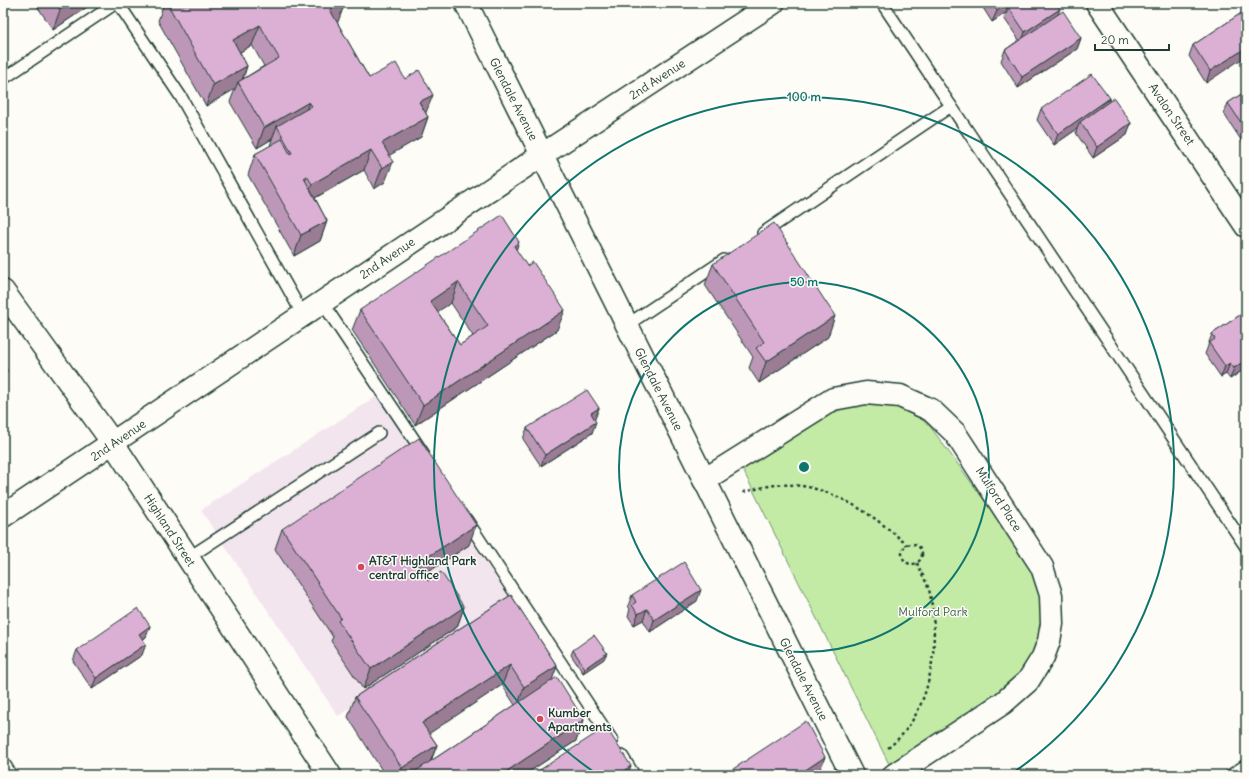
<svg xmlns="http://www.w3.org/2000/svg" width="1249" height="778" font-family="Delius,sans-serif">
	<rect width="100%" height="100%" fill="#fdfcf7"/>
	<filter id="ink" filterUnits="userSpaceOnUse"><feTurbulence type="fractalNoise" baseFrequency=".025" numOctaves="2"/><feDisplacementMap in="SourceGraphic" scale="8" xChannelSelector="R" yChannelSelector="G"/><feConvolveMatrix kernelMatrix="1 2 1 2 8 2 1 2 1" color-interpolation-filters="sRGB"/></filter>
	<g filter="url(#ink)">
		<!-- built -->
		<path fill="#f3e5ed" d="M 377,396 L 512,602 L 338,716 L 201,510 Z"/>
		<!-- green -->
		<path fill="#c4eba6" stroke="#72946d" d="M 869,403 C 896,405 908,409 929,425 L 1021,550 L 1040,582 L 1044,612 L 1040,648 L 1020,681 L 890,766 L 742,468 L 815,421 L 844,408 Z"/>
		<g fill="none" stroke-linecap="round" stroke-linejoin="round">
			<defs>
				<g id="lane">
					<path d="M 118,3 L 181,97 L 303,315"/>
					<path d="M 882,3 L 1246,547"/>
					<path d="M 3,79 L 116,3"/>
					<path d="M 763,233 L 951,106"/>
					<path d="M 322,302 L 423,453"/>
					<path d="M 627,325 L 724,260"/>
					<path d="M 466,519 L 612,740"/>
					<path d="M 188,558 L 379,433"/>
					<path d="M 622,756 L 634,775"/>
					<path d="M 3,762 L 11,775"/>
					<path d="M 1231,775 L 1246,765"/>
				</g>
				<g id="street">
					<path d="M 1097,3 L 1246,226"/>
					<path d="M 542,155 L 773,3"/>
					<path d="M 3,291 L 113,443 L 330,775"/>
					<path d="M 704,480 L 833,399 L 866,393 L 900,396 L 931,410 L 955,433 L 1042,567 L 1051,595 L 1052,624 L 1049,641 L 1043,657 L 1028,681 L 1003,703 L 894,775"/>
				</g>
				<g id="secondary">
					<path d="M 466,3 L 852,775"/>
					<path d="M 3,516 L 542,155"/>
				</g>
			</defs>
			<!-- lane casing -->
			<use href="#lane" stroke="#1f3d34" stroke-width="14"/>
			<!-- street casing -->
			<use href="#street" stroke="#1f3d34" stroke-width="25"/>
			<!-- secondary casing -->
			<use href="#secondary" stroke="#1f3d34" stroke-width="25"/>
			<!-- path -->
			<g stroke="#1f3d34" stroke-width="2.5" stroke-dasharray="3 3" stroke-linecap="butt">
				<path d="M 743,492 C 754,490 765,486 776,485 C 826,481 872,513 907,545"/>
				<circle cx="912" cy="554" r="10"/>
				<path d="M 888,748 C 932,714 940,645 930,594 C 928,584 921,573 917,563"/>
			</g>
			<!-- lane -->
			<use href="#lane" stroke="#fdfcf7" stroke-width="11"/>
			<!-- street -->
			<use href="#street" stroke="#fdfcf7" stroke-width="22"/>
			<!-- secondary -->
			<use href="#secondary" stroke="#fdfcf7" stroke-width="22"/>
		</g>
		<!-- wall -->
		<g fill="#bd97b7" stroke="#1f3d34" fill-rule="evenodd">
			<path d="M 35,3 L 93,3 L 53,30 Z"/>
			<path d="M 164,3 L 345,3 L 337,22 L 369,78 L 405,79 L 428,117 L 421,137 L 389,155 L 385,182 L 374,189 L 364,170 L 315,198 L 327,221 L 320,241 L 294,256 L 248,175 L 255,154 L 270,146 L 272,139 L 257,148 L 230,102 L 235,89 L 206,106 L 158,21 ZM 252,45 L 264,66 L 243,79 L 247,66 L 240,52 Z"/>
			<path d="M 980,3 L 1056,3 L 1058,14 L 1081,38 L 1077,49 L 1018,88 L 1001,61 L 1005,50 L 1019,40 L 1004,18 L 1007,12 L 992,22 Z"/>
			<path d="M 1246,10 L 1206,83 L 1189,56 L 1193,45 Z"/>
			<path d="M 1246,91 L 1246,141 L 1243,143 L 1224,114 L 1228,103 Z"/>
			<path d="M 1110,98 L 1108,102 L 1131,123 L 1127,135 L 1093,158 L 1076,133 L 1077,129 L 1054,145 L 1037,120 L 1041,109 Z"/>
			<path d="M 516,250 L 557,330 L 415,425 L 352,330 L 360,310 ZM 451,303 L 473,336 L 460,345 L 437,311 Z"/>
			<path d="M 713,264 L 828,337 L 759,383 L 749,368 L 753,357 L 705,285 Z"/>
			<path d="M 1246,311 L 1246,368 L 1230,379 L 1226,374 L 1221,377 L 1205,354 L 1208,346 L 1208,345 L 1212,334 Z"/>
			<path d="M 599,408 L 594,419 L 592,433 L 541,466 L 523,439 L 527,428 Z"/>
			<path d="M 282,529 L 469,545 L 424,575 L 428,581 L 464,607 L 457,627 L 363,689 L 331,641 L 333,637 L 275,549 Z"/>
			<path d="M 511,595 L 557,666 L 551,681 L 584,720 L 576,741 L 524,775 L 385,775 L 348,717 L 355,697 ZM 502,685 L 515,705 L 431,761 L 437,745 L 429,733 Z"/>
			<path d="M 632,595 L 697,601 L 650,632 L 643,620 L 634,625 L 628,616 L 630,609 L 628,606 Z"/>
			<path d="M 150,626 L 146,637 L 143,640 L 142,655 L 92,689 L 73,661 L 77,650 Z"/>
			<path d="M 573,650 L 604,659 L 583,673 L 571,655 Z"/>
		</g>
		<!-- shaded-wall -->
		<g fill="#9a7b95" stroke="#1f3d34">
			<path d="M 70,3 L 93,3 L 53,30 L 60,10 Z"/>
			<path d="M 343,3 L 345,3 L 338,22 L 323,31 L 330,10 Z"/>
			<path d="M 1008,3 L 1020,3 L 1008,7 L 1007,12 L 992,22 L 997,11 Z"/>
			<path d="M 1060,9 L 1056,20 L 1021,43 L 1025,32 Z"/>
			<path d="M 260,25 L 252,45 L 225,61 L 233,40 Z"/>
			<path d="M 1081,38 L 1077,49 L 1018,88 L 1022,77 Z"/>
			<path d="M 1246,48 L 1246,56 L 1206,83 L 1210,71 Z"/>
			<path d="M 247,66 L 240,86 L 238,82 L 235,89 L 206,106 L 213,85 Z"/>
			<path d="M 433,95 L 425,115 L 419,102 Z"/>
			<path d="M 1110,98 L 1105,110 L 1080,122 L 1077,129 L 1054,145 L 1058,134 Z"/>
			<path d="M 309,102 L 302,122 L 277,126 L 272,139 L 257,148 L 264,128 Z"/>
			<path d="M 428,117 L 421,137 L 378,162 L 382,143 Z"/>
			<path d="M 1131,123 L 1127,135 L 1093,158 L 1097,147 Z"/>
			<path d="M 1246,136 L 1246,141 L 1243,143 Z"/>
			<path d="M 371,150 L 364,170 L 304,204 L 312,184 Z"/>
			<path d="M 393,162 L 385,182 L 374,189 L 382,168 Z"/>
			<path d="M 307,176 L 300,197 L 304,178 Z"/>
			<path d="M 327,221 L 320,241 L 294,256 L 301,235 Z"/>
			<path d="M 519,242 L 512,262 L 514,246 Z"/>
			<path d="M 458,282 L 451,303 L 423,321 L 430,301 Z"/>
			<path d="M 565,310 L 557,330 L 415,425 L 423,405 Z"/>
			<path d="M 835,316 L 828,337 L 759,383 L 766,362 Z"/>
			<path d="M 1246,360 L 1246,368 L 1230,379 L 1234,368 Z"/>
			<path d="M 1230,363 L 1226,374 L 1221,377 L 1225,366 Z"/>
			<path d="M 7,370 L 3,382 L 3,373 Z"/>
			<path d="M 599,408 L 595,419 L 586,424 L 591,413 Z"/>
			<path d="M 596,422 L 592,433 L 541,466 L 545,455 Z"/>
			<path d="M 476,525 L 469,545 L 409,584 L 417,564 Z"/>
			<path d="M 701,590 L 697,601 L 650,632 L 654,620 Z"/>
			<path d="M 464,607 L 457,627 L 363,689 L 371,669 Z"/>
			<path d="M 647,609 L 643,620 L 634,625 L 638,614 Z"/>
			<path d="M 150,626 L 146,637 L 135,645 L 139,634 Z"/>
			<path d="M 146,644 L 142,655 L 92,689 L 96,678 Z"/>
			<path d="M 607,653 L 604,659 L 583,673 L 585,668 Z"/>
			<path d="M 510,665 L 502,685 L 415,743 L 422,723 Z"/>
			<path d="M 557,666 L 550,686 L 517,707 L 524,687 Z"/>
			<path d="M 584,720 L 576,741 L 524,775 L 501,775 Z"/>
			<path d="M 437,745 L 429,765 L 415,775 L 399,775 L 402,768 Z"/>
			<path d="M 825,757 L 818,775 L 798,775 Z"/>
			<path d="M 631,766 L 628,775 L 617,775 Z"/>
		</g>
		<!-- building -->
		<g fill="#dcb0d5" stroke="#1f3d34" fill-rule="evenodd">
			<path d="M 56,3 L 70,3 L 60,10 Z"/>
			<path d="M 167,3 L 343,3 L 330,10 L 369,78 L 396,63 L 405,79 L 419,70 L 433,95 L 419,102 L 428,117 L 382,143 L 393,162 L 382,168 L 371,150 L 312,184 L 307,176 L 304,178 L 327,221 L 301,235 L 255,154 L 282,139 L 290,154 L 292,153 L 277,126 L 312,106 L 309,102 L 264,128 L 238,82 L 279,58 L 260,25 L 233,40 L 247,66 L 213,85 Z"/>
			<path d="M 992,3 L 1008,3 L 997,11 Z"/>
			<path d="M 1014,3 L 1056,3 L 1060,9 L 1025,32 L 1008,7 Z"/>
			<path d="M 1246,10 L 1246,48 L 1210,71 L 1193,45 Z"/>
			<path d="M 1063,11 L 1081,38 L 1022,77 L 1005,50 Z"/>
			<path d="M 1092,74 L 1110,98 L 1058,134 L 1041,109 Z"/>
			<path d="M 1246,91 L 1246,130 L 1228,103 Z"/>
			<path d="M 1114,98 L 1131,123 L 1097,147 L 1080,122 Z"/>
			<path d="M 502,215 L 519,242 L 514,246 L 527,266 L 533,262 L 565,310 L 423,405 L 360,310 ZM 458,282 L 488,326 L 460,345 L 430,301 Z"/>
			<path d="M 774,223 L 835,316 L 766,362 L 756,348 L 764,342 L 713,264 Z"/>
			<path d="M 1246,311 L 1246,360 L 1234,368 L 1230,363 L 1225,366 L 1209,343 L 1215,339 L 1212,334 Z"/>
			<path d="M 3,364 L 7,370 L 3,373 Z"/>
			<path d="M 587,390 L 599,408 L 591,413 L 596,422 L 545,455 L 527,428 Z"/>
			<path d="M 419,438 L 476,525 L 417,564 L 428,581 L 441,572 L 464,607 L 371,669 L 338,621 L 341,618 L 282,529 Z"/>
			<path d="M 684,562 L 701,590 L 654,620 L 647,609 L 638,614 L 632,605 L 636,602 L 632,595 Z"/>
			<path d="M 511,595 L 557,666 L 524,687 L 510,665 L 422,723 L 437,745 L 402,768 L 355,697 Z"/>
			<path d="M 138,608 L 150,626 L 139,634 L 146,644 L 96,678 L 77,650 Z"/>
			<path d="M 594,635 L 607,653 L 585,668 L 573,650 Z"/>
			<path d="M 557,677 L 584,720 L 501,775 L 410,775 Z"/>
			<path d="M 806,721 L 825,757 L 798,775 L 724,775 Z"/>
			<path d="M 606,727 L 631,766 L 617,775 L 532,775 Z"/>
		</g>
	</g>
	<!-- distance rings -->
	<g fill="none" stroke="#0f766e" stroke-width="2">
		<circle cx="804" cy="467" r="185"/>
		<path d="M597 774A370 370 0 1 1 1011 774"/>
	</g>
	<!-- markers -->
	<g fill="#d1495b" stroke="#fdfcf7" stroke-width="1.5">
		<circle cx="361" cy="567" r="4"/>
		<circle cx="540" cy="719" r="4"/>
	</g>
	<g text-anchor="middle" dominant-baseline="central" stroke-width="3" stroke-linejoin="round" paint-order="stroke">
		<!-- street labels -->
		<g font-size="12" fill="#1f3d34" stroke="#fdfcf7">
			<text transform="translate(657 79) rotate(-33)">2nd Avenue</text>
			<text transform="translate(514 99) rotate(63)">Glendale Avenue</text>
			<text transform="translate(1172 114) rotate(56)">Avalon Street</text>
			<text transform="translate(387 258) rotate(-34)">2nd Avenue</text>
			<text transform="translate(659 389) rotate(63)">Glendale Avenue</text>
			<text transform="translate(118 440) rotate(-34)">2nd Avenue</text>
			<text transform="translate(999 499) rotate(57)">Mulford Place</text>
			<text transform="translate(170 530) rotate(57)">Highland Street</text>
			<text transform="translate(804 679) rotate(63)">Glendale Avenue</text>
		</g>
		<!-- poi labels -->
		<g font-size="12" font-weight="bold" fill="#1f3d34" stroke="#fdfcf7" text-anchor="start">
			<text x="369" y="560">AT&amp;T Highland Park<tspan x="369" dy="14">central office</tspan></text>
			<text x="548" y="712">Kumber<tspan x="548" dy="14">Apartments</tspan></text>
		</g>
		<!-- park labels -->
		<g font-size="12" fill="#40604b" stroke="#fdfcf7">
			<text x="933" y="611">Mulford Park</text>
		</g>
	</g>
	<circle cx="804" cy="467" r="6" fill="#0f766e" stroke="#fdfcf7" stroke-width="2"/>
	<g font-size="12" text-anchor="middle" font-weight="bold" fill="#0f766e" stroke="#fdfcf7" stroke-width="3" stroke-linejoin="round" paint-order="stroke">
		<text x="804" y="101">100 m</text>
		<text x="804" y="286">50 m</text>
	</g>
	<!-- margin -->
	<rect width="1249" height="778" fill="none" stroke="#fdfcf7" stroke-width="16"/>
	<rect x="8" y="8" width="1233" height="762" fill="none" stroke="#1f3d34" stroke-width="1.5" filter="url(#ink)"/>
	<!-- scale -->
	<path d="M1095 44v6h74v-6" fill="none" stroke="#1f3d34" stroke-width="2"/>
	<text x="1101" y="44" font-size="12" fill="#1f3d34" stroke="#fdfcf7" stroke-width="3" paint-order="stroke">20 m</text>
</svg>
